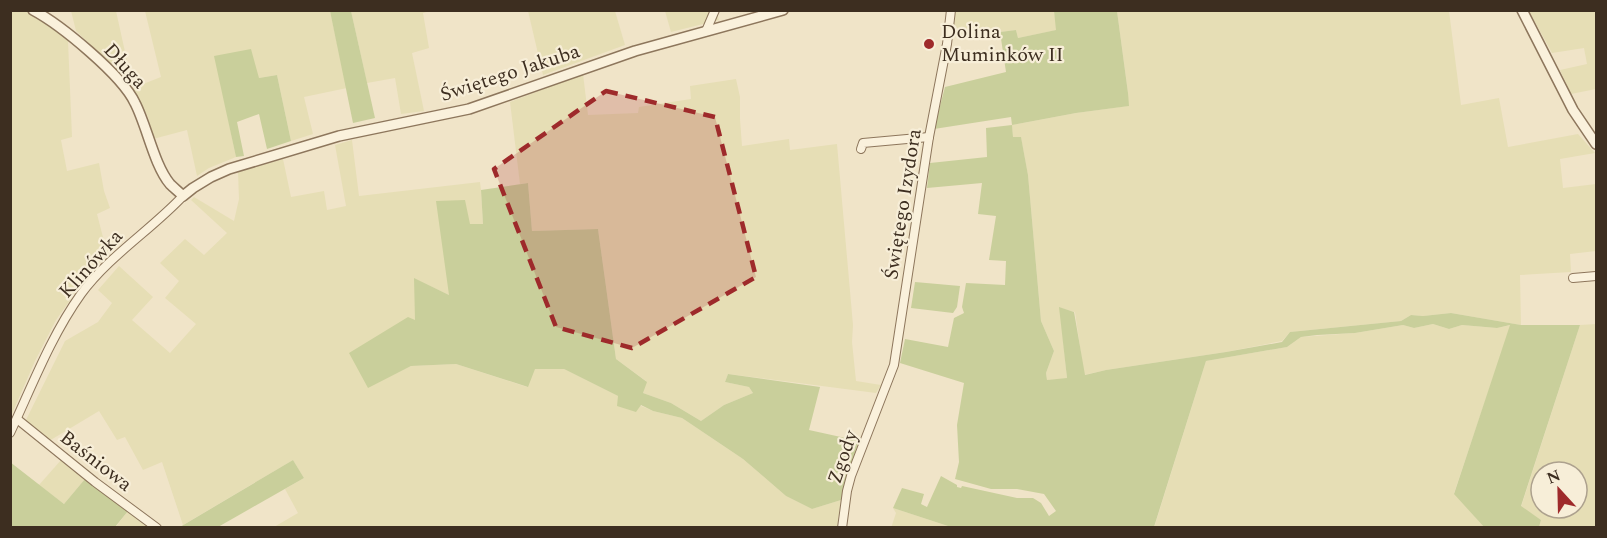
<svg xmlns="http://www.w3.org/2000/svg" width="1607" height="538" font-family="Spectral,serif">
	<rect width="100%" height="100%" fill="#f0e4c8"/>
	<!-- farmland -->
	<g fill="#e6deb5" fill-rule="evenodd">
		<path d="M 24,10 L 44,21 L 68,41 L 72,137 L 61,140 L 67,171 L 99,163 L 104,191 L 110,208 L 97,214 L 105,245 L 116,244 L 88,275 L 56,320 L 35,361 L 11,416 L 10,11 Z"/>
		<path d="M 1021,10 L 1022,12 L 1029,10 L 1054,11 L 1057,30 L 1018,38 L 1016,30 L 1000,32 L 999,28 L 952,38 L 955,11 Z"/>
		<path d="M 71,11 L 116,11 L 133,88 L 161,77 L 145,11 L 330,11 L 347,88 L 304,97 L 313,134 L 291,141 L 277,75 L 259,78 L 215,56 L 236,157 L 209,168 L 197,176 L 187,130 L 153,139 L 148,117 L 133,88 L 112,65 L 76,31 Z"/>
		<path d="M 351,11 L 430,11 L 423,13 L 429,48 L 412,53 L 424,111 L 401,114 L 395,78 L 367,83 Z"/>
		<path d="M 528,11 L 615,11 L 625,45 L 543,75 Z"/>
		<path d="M 665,11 L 716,11 L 719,20 L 671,32 Z"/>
		<path d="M 1117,11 L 1449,11 L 1461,105 L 1499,98 L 1508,147 L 1578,134 L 1595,153 L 1560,159 L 1563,188 L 1596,184 L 1596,251 L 1570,254 L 1571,272 L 1520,275 L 1521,325 L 1451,313 L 1423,316 L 1411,315 L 1401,321 L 1290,332 L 1282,341 L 1226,352 L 1106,370 L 1084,375 L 1075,312 L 1060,308 L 1067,379 L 1047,380 L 1046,373 L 1054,351 L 1041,321 L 1028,175 L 1021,138 L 1013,138 L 1012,125 L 1076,113 L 1128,106 L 1128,93 Z"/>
		<path d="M 1529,11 L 1596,11 L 1596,89 L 1571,94 L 1560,70 L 1587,64 L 1584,48 L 1552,53 Z"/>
		<path d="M 583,74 L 588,115 L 638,113 L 639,107 L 691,99 L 690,86 L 736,79 L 740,97 L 740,119 L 742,146 L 789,139 L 790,150 L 837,144 L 853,325 L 852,342 L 856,381 L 881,385 L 876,393 L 728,374 L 725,382 L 749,387 L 753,393 L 724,405 L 701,421 L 671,403 L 643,393 L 646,381 L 616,359 L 598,229 L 532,231 L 528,183 L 520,184 L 510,102 Z"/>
		<path d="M 352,140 L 359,196 L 480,182 L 481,190 L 483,224 L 470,225 L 449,295 L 415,279 L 415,320 L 368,387 L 411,366 L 456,364 L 527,387 L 534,369 L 564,369 L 618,396 L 653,411 L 682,418 L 743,459 L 786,496 L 812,509 L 841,500 L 837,528 L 274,527 L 298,513 L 285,489 L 304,478 L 293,460 L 183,525 L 162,462 L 143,470 L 125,437 L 117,440 L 99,411 L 49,441 L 25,422 L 65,341 L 98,322 L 112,303 L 98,290 L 119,266 L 153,297 L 132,320 L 170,353 L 196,324 L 165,298 L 179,281 L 160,263 L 185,239 L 204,255 L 227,233 L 191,200 L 194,197 L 234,221 L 239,199 L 238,172 L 283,159 L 291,197 L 324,191 L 327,210 L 346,206 L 335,145 Z"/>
		<path d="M 1433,324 L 1449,329 L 1462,325 L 1497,328 L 1511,325 L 1454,493 L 1484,527 L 1154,528 L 1206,361 L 1287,347 L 1301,337 L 1355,333 L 1403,325 L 1414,328 Z"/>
		<path d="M 1596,324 L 1596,527 L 1539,527 L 1541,520 L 1521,507 L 1580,325 ZM 1541,472 L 1577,472 L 1577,508 L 1541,508 Z"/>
		<path d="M 62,459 L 85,479 L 64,504 L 39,485 Z"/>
		<path d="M 893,508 L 951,527 L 891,528 L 896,513 Z"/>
		<path d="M 128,511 L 154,528 L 115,528 Z"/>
	</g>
	<!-- green -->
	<g fill="#c9cf9b">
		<path d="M 330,11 L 351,11 L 375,118 L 353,123 Z"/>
		<path d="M 1054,11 L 1117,11 L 1128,93 L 1129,106 L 1076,113 L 1012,125 L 1013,137 L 1021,137 L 1028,175 L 1041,321 L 1054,351 L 1046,373 L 1047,380 L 1067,378 L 1059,307 L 1074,312 L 1085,375 L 1106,370 L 1226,352 L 1282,342 L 1290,332 L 1401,321 L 1411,315 L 1423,316 L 1451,313 L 1521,325 L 1580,325 L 1521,506 L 1541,520 L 1539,527 L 1484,527 L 1454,494 L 1510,325 L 1497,328 L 1462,325 L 1449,329 L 1433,324 L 1414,328 L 1403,325 L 1355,333 L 1317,335 L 1301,337 L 1287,347 L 1206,361 L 1154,527 L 951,527 L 893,508 L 902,488 L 924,494 L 921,504 L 927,507 L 941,476 L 957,485 L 957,487 L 961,488 L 962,486 L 1017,498 L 1033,498 L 1041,503 L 1049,516 L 1056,511 L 1044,494 L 1017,489 L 991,489 L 955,479 L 959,462 L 957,425 L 964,383 L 900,363 L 905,339 L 948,347 L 954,318 L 964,313 L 962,307 L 966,283 L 1005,285 L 1006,261 L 989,260 L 996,216 L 978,214 L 982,183 L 927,188 L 930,163 L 987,157 L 986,128 L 1012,125 L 1011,117 L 934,129 L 945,87 L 1006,72 L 1000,32 L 1016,30 L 1018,38 L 1056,30 Z"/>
		<path d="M 251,49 L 259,78 L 277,75 L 291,141 L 267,149 L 259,114 L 237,122 L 244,156 L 236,157 L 214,56 Z"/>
		<path d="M 528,183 L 532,231 L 598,229 L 616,359 L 647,382 L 643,393 L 671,403 L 701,421 L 724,405 L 753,393 L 749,387 L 725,382 L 728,374 L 820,387 L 809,430 L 859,441 L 845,483 L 841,500 L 812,509 L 786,496 L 743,459 L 682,418 L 653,411 L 641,405 L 636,412 L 617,406 L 618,396 L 564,369 L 535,369 L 528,387 L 456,364 L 411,366 L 368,388 L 349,353 L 408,317 L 415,320 L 414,278 L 449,295 L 436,201 L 465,200 L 470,224 L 483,224 L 481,190 Z"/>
		<path d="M 915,282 L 960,286 L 957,307 L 953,313 L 911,308 Z"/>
		<path d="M 293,460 L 304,478 L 218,527 L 180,527 Z"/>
		<path d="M 10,462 L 64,504 L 85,479 L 128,511 L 115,527 L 11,527 Z"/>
	</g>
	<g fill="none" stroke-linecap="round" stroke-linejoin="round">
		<defs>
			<g id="minor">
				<path d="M 706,31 L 715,10"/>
				<path d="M 861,149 L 863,143 L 929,137"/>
				<path d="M 1573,278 L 1596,276"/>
				<path d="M 17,419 L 95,482 L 157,528"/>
				<path d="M 10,433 C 32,386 51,336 81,294 C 109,256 151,230 183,196"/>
				<path d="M 842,528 L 847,491 L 851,476 L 894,365 L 929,137 L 947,44 L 951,10"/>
			</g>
			<g id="tertiary">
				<path d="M 33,10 C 61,25 122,75 135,103 C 147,126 154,165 170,184 C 174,188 179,192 183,196 L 193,188 L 211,177 L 229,169 L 339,136 L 469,109 L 635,51 L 783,10"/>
				<path d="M 1522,10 L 1573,110 L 1596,144"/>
			</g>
		</defs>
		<!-- minor casing -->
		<use href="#minor" stroke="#8d765c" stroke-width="10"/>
		<!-- tertiary casing -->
		<use href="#tertiary" stroke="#8d765c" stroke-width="12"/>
		<!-- minor -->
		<use href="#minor" stroke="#faf1dc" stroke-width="8"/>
		<!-- tertiary -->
		<use href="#tertiary" stroke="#faf1dc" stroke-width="9"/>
	</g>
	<!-- marked area -->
	<path fill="#9e2a2b" fill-opacity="0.2" stroke="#9e2a2b" stroke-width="4.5" stroke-dasharray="12 8" stroke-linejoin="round" d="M 606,91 L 715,117 L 756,277 L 632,348 L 556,327 L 494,169 Z"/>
	<!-- markers -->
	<circle fill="#9e2a2b" stroke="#f7eed8" stroke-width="2" cx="929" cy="44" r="6"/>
	<g text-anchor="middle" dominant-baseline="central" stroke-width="4.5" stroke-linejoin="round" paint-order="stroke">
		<!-- poi labels -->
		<g font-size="20" fill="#3d2e20" stroke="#f7eed8" text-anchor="start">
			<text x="941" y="32">Dolina<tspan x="941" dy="23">Muminków II</tspan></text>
		</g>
		<!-- street labels -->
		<g font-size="20" fill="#3d2e20" stroke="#f7eed8">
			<text transform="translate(125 66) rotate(48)">Długa</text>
			<text transform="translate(510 73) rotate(-18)">Świętego Jakuba</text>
			<text transform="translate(903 204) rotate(-81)">Świętego Izydora</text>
			<text transform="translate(91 264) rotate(-48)">Klinówka</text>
			<text transform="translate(843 457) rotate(-71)">Zgody</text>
			<text transform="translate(96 461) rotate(38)">Baśniowa</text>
		</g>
	</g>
	<!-- border -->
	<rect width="1607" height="538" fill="none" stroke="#3d2e20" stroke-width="24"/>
	<!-- north arrow -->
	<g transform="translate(1559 490) rotate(338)"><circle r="28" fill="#f7eed8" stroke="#ada18e" stroke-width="1.5"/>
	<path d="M0-4.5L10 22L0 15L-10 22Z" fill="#9e2a2b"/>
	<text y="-9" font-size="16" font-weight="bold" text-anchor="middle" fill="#3d2e20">N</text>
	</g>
</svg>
